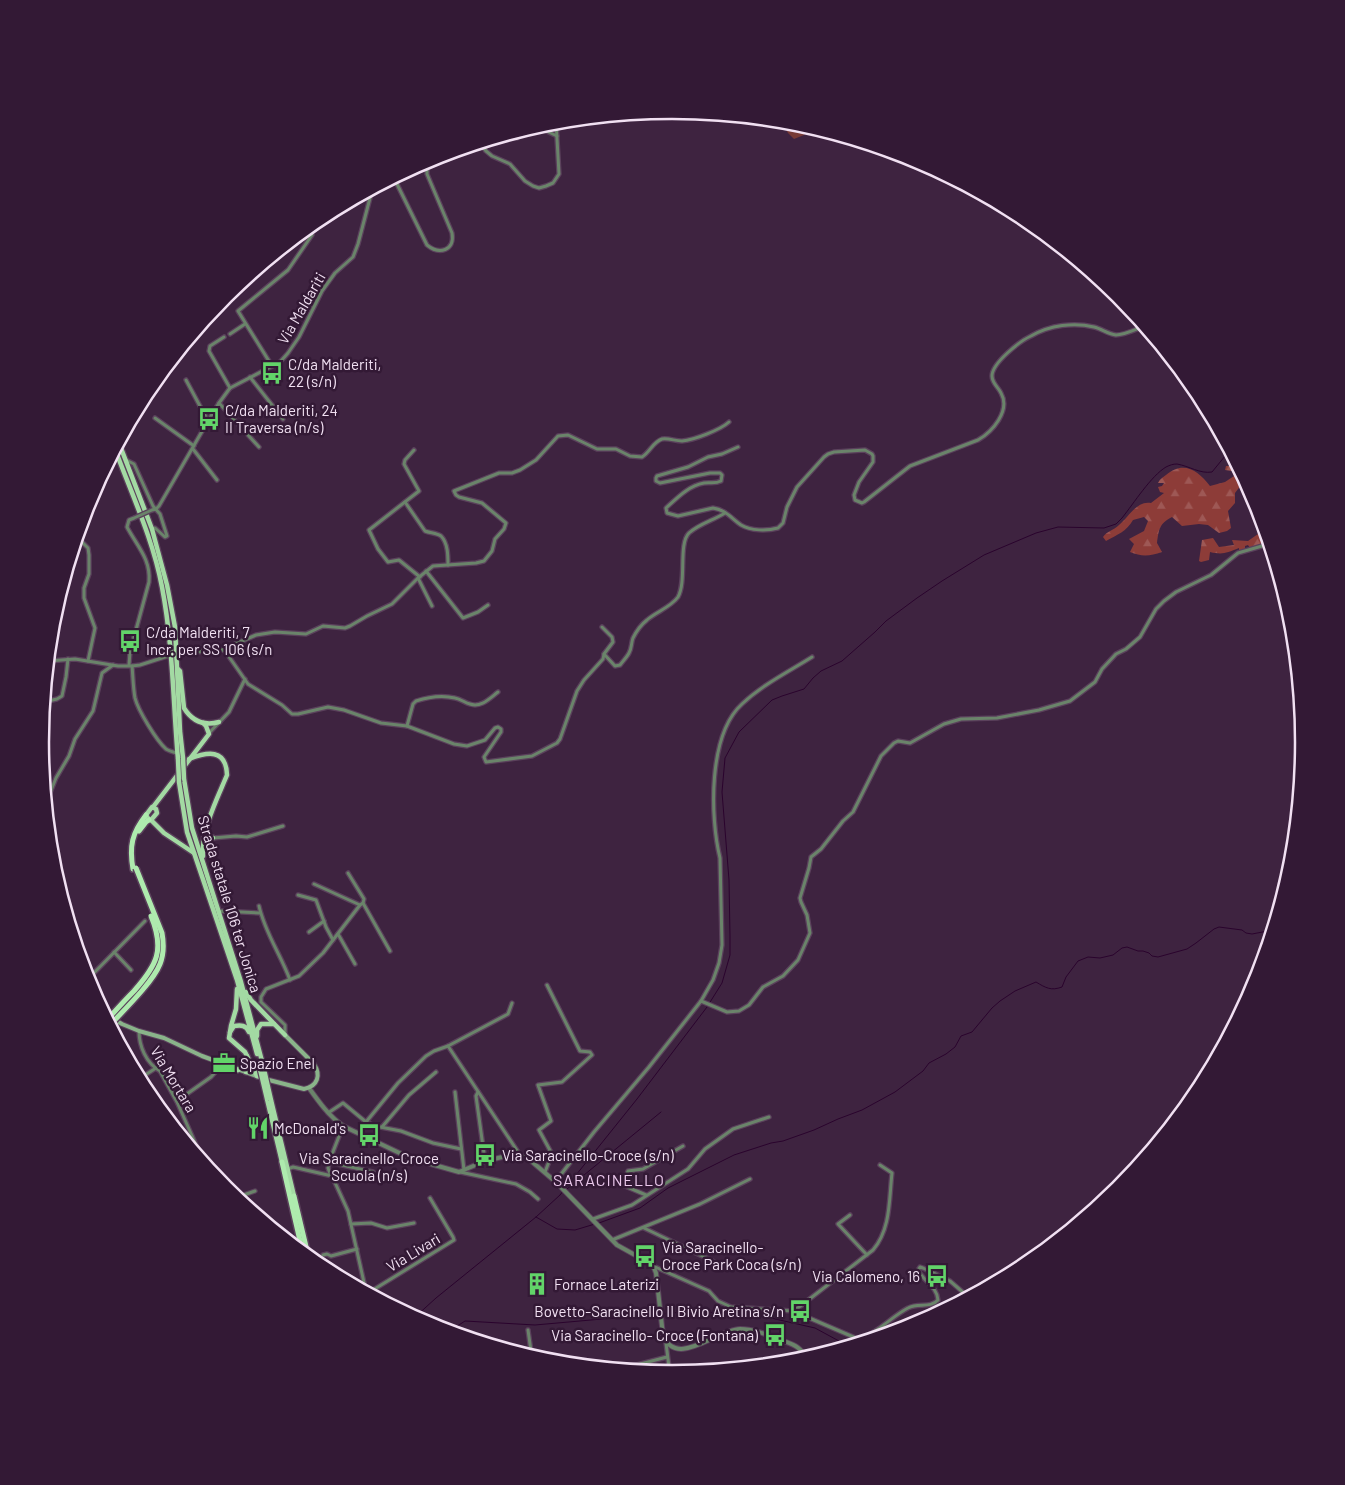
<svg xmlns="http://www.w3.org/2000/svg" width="1345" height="1485" font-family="Barlow,sans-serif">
	<defs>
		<pattern id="forest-firs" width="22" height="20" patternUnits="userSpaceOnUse" patternTransform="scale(1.25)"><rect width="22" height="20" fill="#8d3c38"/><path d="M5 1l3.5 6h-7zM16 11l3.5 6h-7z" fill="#9e5855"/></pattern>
	</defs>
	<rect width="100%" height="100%" fill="#3e2340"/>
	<!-- forest -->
	<g fill="url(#forest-firs)">
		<path d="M 1235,459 L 1245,479 L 1241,479 L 1241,485 L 1235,493 L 1235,503 L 1228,511 L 1231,528 L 1227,531 L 1219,533 L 1208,525 L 1199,524 L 1182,526 L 1172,517 C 1159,524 1159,529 1157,543 L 1162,552 C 1150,556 1142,557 1130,552 L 1134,544 L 1129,539 L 1144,531 L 1148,521 L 1144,517 L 1133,520 C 1127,531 1117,535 1106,541 L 1103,537 C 1107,531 1114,530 1119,525 C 1128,518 1137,500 1151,503 L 1164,493 L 1160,492 L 1158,487 L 1162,486 L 1164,483 L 1158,483 C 1160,479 1162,478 1166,475 C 1184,460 1198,471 1210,486 L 1225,482 L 1234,476 L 1232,471 L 1225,470 L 1226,466 L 1231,466 L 1231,460 L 1235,461 Z"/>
		<path d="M 1266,532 L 1269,541 L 1250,548 L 1248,545 L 1245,546 L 1245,549 L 1239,551 L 1239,548 C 1226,553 1223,555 1210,552 L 1209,560 L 1201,562 L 1199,561 L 1202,540 L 1213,538 L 1219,547 L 1234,545 L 1232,540 L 1248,541 L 1258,534 L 1263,535 Z"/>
	</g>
	<!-- green -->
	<path fill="#773936" d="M 781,121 L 796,122 L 811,127 L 804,135 L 794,139 L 788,133 Z"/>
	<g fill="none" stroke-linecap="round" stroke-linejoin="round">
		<!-- stream -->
		<g stroke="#2a032d" stroke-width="1">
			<path d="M 567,1189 L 661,1112"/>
			<path d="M 560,1195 L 637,1099 L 707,1007 L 722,983 L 730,955 L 730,936 L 729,880 L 722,792 L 725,758 L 739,732 L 772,700 L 782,696 L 804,689 L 813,678 L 821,671 L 842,661 L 875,632 L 886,621 L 917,598 L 942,581 L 984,555 L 1036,533 L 1058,527 L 1104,528 L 1116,524 L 1122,518 C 1134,503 1151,476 1166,467 C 1170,465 1173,464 1177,464 C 1189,466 1200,474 1212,472 L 1230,450"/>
			<path d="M 536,1217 L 557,1229 L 575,1230 L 595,1224"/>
			<path d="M 599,1223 L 640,1208 L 668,1188 L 734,1155 L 771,1143 L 783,1141 L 814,1130 L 838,1119 L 862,1110 L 895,1092 L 923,1071 L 929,1063 L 946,1054 L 955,1047 L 961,1036 L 972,1032 L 992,1008 L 1000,1001 L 1015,991 L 1036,982 C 1046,988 1051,991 1062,987 L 1066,977 L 1078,961 L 1088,957 L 1100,958 L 1113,955 L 1122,948 L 1127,947 L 1138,951 L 1143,951 L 1149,953 L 1152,956 L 1158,957 L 1187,949 L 1196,943 L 1214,929 L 1219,927 L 1242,930 L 1246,933 L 1252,934 L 1273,930"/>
			<path d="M 662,1314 L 693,1311 L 762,1316 L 815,1328 L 850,1347"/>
			<path d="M 414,1318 L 436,1298 L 536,1217 L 560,1195"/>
			<path d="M 448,1332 L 465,1321 L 535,1325 L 658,1314"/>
		</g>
		<defs>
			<g id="minor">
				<path d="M 536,126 L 557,136"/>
				<path d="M 517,138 L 520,131"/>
				<path d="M 480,143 L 486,151 L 492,156 L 510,164 L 525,181 L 533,186 L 539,188 L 546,186 L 553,183 L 559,174 L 556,121"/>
				<path d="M 394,178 L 427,245 C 439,255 455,251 452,233 L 427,174 L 427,160"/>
				<path d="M 230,334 L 245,324"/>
				<path d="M 224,337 L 210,346 L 209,351 L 230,388"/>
				<path d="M 272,366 L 238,311 L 288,270 L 312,235"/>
				<path d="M 250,377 L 283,419"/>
				<path d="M 186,380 L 208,421"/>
				<path d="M 219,403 L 259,447"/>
				<path d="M 155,418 L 194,446"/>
				<path d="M 738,447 L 722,454 L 708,457 L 688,467 L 657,476 L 656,478 L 656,481 L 660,483 L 710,473 L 720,473 L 722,475 L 721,481 C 715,484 710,482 704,483 C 688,486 677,498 666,508 L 667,513 L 678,516 L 713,508 C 726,510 731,518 741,525 C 751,531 767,531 778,528 L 783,523 L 787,507 L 797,487 L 824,457 L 828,454 L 834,452 L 865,450 L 872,454 L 873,456 L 873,462 L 859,482 L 854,495 L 855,500 L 862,503 L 864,502 L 910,466 L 978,440 C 992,432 1011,411 1001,393 C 998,387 992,383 992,376 C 992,363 1020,341 1031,336 C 1050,325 1074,322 1094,327 C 1102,329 1108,334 1116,335 C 1125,335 1136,329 1145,326"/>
				<path d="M 193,449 L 217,480"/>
				<path d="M 414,450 L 405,460 L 404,464 L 419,491 L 369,530 L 378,549 L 388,562 L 399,560 L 420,577"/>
				<path d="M 126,460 L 134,464 L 153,506 L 160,514 L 167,536 L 165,537 L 155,528 L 152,529"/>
				<path d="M 405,502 L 425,531 C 430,533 437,533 441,536 C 448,543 448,556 448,565"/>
				<path d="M 152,510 L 156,509 L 159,506 L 208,421 L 219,403 L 230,388 L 280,362 L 288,353 L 299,337 L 322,291 L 335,273 L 353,257 L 358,244 L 370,198 L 370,191"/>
				<path d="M 77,537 L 88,548 L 89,555 L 89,574 L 84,588 L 84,598 L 95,628 L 88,661"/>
				<path d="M 426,571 L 463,618 L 478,612 L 488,605"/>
				<path d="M 418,578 L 432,606"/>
				<path d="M 176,650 L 208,647 L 211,650"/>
				<path d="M 225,651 L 228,647 L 256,635 L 275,632 L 306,634 L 323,626 L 345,628 L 350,626 L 367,616 L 392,604 L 418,578 L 433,566 L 476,563 L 484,561 L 492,551 L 495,539 L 504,529 L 506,523 L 482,503 L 459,497 L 456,495 L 454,491 L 499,473 L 512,473 L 520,470 L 536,460 L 558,436 L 568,435 L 597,449 L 616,449 L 630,456 L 642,457 C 650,452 653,442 662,439 C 669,438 675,441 682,441 C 694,440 720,430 729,422"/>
				<path d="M 225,651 L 248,684 L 282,705 L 292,714 L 298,714 L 328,707 L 344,710 L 381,723 L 407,726 L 454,744 L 467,746 L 485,740 L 495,728 L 498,727 L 501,729 L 501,732 L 484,757 L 486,762 L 532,756 L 557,743 L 560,739 L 577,691 L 584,680 L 603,659 L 604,654 L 613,642 L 612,637 L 602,627"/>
				<path d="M 182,654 L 220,649 L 225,651"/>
				<path d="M 604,654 L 615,666 L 620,665 C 623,661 627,657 629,653 C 632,648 631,643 633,638 C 636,632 642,624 647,620 C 656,612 671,607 678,597 C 687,581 678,544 689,533 C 699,524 714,520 725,513"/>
				<path d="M 48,661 L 75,659 L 118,666 L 132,666 L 140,665 L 168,656"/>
				<path d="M 129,665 L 130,652 L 149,582 C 151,559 137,546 127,527 L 129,520 L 134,518"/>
				<path d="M 132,666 C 133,676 133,687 135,698 C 138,710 156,740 166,749 C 169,751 173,752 177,753"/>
				<path d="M 44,702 L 57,699 L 62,696 L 66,677 L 68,659"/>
				<path d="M 407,726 L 413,704 L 416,701 C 428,697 443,695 455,698 C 461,699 465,703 470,704 C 481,708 490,698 498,692"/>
				<path d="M 209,733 L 229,712 L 245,679"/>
				<path d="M 46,803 L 56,778 L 69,756 L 75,739 L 93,711 L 102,673 L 113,665"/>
				<path d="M 206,831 L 208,834 L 213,838 L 236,836 L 247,837 L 283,826"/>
				<path d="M 348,873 L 364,899 L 363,903 L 390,951"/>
				<path d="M 314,884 L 360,905"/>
				<path d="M 298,895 L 316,900 L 326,927 L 333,940"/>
				<path d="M 259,906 C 265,933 281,955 290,980"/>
				<path d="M 219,912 L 222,911 L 260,913"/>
				<path d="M 309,932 L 324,921"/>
				<path d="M 338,934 L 355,964"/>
				<path d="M 76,945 L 78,942"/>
				<path d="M 114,952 L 131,970"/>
				<path d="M 87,980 L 145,921"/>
				<path d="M 701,1001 L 727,1012 L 739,1011 L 749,1005 L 763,987 L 783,976 L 798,960 L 810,933 L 807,915 L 801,902 L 800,898 L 809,868 L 811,857 L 821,849 L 843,821 L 853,812 L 881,756 L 894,743 L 898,741 L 910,743 L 944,724 L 961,719 L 997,718 L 1039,710 L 1070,701 L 1095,682 L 1102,669 L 1116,654 L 1126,649 L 1140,637 L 1156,609 L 1164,601 L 1176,592 L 1211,575 L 1238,553 L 1262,546 L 1270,543"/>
				<path d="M 512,1003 L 508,1014 L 448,1046 L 520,1155"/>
				<path d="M 139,1031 C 139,1046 146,1063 160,1071 L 177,1102 L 205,1165"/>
				<path d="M 285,1034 L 285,1025 L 261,1002 L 261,997 L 266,989 L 299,976 L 323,953 L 360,905 L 363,903"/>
				<path d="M 139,1079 L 156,1068"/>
				<path d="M 455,1092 L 464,1170"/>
				<path d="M 478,1092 L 476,1096 L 485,1161"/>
				<path d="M 177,1101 L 211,1077 L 223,1064"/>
				<path d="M 328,1113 L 343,1103 L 366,1122 L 375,1126 L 401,1131 L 433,1143 L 461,1149"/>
				<path d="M 366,1122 L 398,1083 L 426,1056 L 434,1051 L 448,1046"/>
				<path d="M 382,1127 L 409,1095 L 436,1072"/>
				<path d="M 329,1162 L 343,1126"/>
				<path d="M 288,1169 L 293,1167 L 332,1176 L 348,1211 L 365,1287 L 368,1290 L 373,1290 L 454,1240 L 453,1237 L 430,1198"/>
				<path d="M 460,1172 L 516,1184 L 530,1192 L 538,1199"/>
				<path d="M 545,1172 L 552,1154 L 539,1130 L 551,1121 L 538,1085 L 562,1082 L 592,1055 L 590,1052 L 580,1051 L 547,985"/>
				<path d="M 331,1176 L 328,1168 L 329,1162 L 373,1172"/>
				<path d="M 555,1182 L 594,1132 L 649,1067 L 701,1001 L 713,980 L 719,963 L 722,945 L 720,858 C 710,817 708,735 742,704 C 762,685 788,672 812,657"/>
				<path d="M 646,1195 L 625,1186 L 624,1182 L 628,1171 L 643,1169 L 683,1146"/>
				<path d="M 235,1198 L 255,1191"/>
				<path d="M 850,1215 L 838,1224 L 867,1255"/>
				<path d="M 593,1219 L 632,1205 L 688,1169 L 705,1149 L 733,1129 L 769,1117"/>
				<path d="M 351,1224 L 371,1223 L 387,1228 L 414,1223"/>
				<path d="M 644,1228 L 725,1267"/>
				<path d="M 612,1240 L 700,1204 L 750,1179"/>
				<path d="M 323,1255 L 327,1254 L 331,1256 L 357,1249"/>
				<path d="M 653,1266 L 709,1291 L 718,1301 L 731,1307 L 793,1311 L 865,1342"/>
				<path d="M 975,1295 L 991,1284 L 996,1283"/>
				<path d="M 794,1311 L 873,1250 C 891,1229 889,1199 892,1173 L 880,1165"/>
				<path d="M 528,1330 L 532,1358"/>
				<path d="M 860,1339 C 879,1332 891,1317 908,1308 C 918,1302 930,1309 938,1300 C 937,1286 923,1281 918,1270 L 920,1267 L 923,1268 L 950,1281 L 965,1294 L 974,1295"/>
				<path d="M 666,1343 L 670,1375"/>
				<path d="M 629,1367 L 667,1357"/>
			</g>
			<path id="tertiary" d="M 309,1088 C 319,1102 329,1116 343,1126 L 410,1158 L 459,1172 L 485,1161 L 511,1155 L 520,1155 L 530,1160 L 557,1183 L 617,1245 L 653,1265 L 656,1273 L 663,1335 C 676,1369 716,1330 740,1329 C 754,1329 768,1335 781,1340 C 794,1345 800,1346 807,1359"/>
			<g id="secondary">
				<path d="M 103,1013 L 122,1024 L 139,1031 L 164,1038 L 202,1056 L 259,1077"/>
				<path d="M 265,1079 L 304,1089 C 318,1086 321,1075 314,1064 L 285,1035"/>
			</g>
			<g id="primary">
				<path d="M 119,443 L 152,529 L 167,585 L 175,627 L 180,731 L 183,758"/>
				<path d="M 115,449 C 132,495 153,539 162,587 C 173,644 173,702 178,759"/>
				<path d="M 178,669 L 180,671 L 184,708 C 192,721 204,726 219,722"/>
				<path d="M 189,759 C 207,752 226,748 227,775 C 217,799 201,830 203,856"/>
				<path d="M 184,779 L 192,828 L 241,982 L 263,1065"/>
				<path d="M 179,782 L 187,832 L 237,980 L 257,1054"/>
				<path d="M 152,807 L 156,809 L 157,813 L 151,820 L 149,820 L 146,815 Z"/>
				<path d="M 153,807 L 209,734 L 206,726 L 203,723"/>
				<path d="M 151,820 L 164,833 L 194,853"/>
				<path d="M 204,842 L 213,838"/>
				<path d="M 237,989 L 236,1009 L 231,1026 L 229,1038 L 245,1052 L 257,1076"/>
				<path d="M 246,992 L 251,1000 L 285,1035"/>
				<path d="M 230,1032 L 234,1026 C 241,1025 246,1025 249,1032"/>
				<path d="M 257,1036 L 257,1030 L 261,1024 L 274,1024"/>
				<path d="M 238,1070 C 243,1066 247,1063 247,1056"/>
				<path d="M 246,1072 L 247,1061"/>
				<path d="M 267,1099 L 282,1162"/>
				<path d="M 271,1100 L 294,1196"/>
			</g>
			<g id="trunk">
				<path d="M 139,831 L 146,822 L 149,820"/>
				<path d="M 133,869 C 129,846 132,833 146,815"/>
				<path d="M 282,1162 L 303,1254"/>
				<path d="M 294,1196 L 309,1259"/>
			</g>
		</defs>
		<!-- minor casing -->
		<use href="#minor" stroke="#5b415c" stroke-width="5.5"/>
		<!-- tertiary casing -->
		<use href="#tertiary" stroke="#5b415c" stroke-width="6"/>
		<!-- secondary casing -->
		<use href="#secondary" stroke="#5b415c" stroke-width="6"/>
		<!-- primary casing -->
		<use href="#primary" stroke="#5b415c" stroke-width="7"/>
		<!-- trunk casing -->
		<use href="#trunk" stroke="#5b415c" stroke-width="8"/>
		<!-- minor -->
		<use href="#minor" stroke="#6a846a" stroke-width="3"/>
		<!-- tertiary -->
		<use href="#tertiary" stroke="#6a846a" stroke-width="4"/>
		<!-- secondary -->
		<use href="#secondary" stroke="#8ab48a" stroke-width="4"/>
		<!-- primary -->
		<use href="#primary" stroke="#a3daa3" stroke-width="4.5"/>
		<!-- trunk -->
		<use href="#trunk" stroke="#aeebae" stroke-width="5"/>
		<defs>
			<path id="minor-bridge" d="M 134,518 L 152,510"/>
			<g id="primary-bridge">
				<path d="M 183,758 L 184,779"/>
				<path d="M 178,759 L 179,782"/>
				<path d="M 259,1065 L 267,1099"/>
				<path d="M 263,1065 L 271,1100"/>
			</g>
			<g id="trunk-bridge">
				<path d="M 107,1020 C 116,1010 125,1000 134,991 C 157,965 165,950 151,916"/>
				<path d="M 110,1025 C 124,1010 153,982 160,964 C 164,954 164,944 162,933 L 136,868"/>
			</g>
		</defs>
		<!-- minor-bridge casing -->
		<use href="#minor-bridge" stroke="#5b415c" stroke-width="5.5" stroke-linecap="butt"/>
		<!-- primary-bridge casing -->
		<use href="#primary-bridge" stroke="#5b415c" stroke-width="7" stroke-linecap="butt"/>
		<!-- trunk-bridge casing -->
		<use href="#trunk-bridge" stroke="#5b415c" stroke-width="8" stroke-linecap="butt"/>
		<!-- minor-bridge -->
		<use href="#minor-bridge" stroke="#6a846a" stroke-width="3"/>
		<!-- primary-bridge -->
		<use href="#primary-bridge" stroke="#a3daa3" stroke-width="4.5"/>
		<!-- trunk-bridge -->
		<use href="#trunk-bridge" stroke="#aeebae" stroke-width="5"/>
	</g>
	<!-- icons -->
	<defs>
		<symbol id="bus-bare" viewBox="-9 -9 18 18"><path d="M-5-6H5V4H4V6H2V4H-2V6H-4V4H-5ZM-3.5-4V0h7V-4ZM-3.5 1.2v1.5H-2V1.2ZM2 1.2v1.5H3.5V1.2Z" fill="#62d469" stroke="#331935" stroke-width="2.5" paint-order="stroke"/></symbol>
		<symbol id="office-bare" viewBox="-9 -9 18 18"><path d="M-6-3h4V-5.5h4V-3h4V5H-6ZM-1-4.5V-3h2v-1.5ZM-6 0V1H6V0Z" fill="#62d469" stroke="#331935" stroke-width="2.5" paint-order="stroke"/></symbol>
		<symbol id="restaurant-bare" viewBox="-9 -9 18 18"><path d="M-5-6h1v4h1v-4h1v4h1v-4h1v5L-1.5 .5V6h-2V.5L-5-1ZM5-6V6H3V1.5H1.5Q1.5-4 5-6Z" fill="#62d469" stroke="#331935" stroke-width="2.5" paint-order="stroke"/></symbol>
		<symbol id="building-bare" viewBox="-9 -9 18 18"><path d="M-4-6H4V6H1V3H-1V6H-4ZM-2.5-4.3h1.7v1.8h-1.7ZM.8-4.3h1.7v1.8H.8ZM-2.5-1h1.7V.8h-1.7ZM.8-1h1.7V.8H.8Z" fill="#62d469" stroke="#331935" stroke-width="2.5" paint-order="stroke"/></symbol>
	</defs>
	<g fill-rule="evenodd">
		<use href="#bus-bare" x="256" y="357" width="32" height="32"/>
		<use href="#bus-bare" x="193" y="403" width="32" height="32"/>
		<use href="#bus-bare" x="114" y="625" width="32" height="32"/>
		<use href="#office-bare" x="208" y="1047" width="32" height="32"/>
		<use href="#restaurant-bare" x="242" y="1112" width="32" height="32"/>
		<use href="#bus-bare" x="353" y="1119" width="32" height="32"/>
		<use href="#bus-bare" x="469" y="1139" width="32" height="32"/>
		<use href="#bus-bare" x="629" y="1240" width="32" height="32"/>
		<use href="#bus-bare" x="921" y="1260" width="32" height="32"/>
		<use href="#building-bare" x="521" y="1268" width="32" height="32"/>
		<use href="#bus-bare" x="784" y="1295" width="32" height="32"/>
		<use href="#bus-bare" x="759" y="1319" width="32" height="32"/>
	</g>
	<g text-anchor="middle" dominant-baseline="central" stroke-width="5" stroke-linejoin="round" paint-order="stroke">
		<!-- street labels -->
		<g font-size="15" fill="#f1e0f2" stroke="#331935">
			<text transform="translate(301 308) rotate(-60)">Via Maldariti</text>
			<text transform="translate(230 904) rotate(73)">Strada statale 106 ter Jonica</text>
			<text transform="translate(174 1079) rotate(59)">Via Mortara</text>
			<text transform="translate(413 1252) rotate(-31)">Via Livari</text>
		</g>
		<!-- poi labels -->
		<g font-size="15" fill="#f1e0f2" stroke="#331935" text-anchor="start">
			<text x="288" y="364">C/da Malderiti,<tspan x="288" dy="17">22 (s/n)</tspan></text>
			<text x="225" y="410">C/da Malderiti, 24<tspan x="225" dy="17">II Traversa (n/s)</tspan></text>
			<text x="146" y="632">C/da Malderiti, 7<tspan x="146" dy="17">Incr. per SS 106 (s/n</tspan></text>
			<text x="240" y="1063">Spazio Enel</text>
			<text x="274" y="1128">McDonald's</text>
			<text x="502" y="1155">Via Saracinello-Croce (s/n)</text>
			<text x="369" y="1158" text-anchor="middle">Via Saracinello-Croce<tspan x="369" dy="17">Scuola (n/s)</tspan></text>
			<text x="662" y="1247">Via Saracinello-<tspan x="662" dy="17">Croce Park Coca (s/n)</tspan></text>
			<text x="920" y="1276" text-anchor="end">Via Calomeno, 16</text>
			<text x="554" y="1284">Fornace Laterizi</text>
			<text x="784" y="1311" text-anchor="end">Bovetto-Saracinello II Bivio Aretina s/n</text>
			<text x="758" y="1335" text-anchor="end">Via Saracinello- Croce (Fontana)</text>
		</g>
		<!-- neighbourhood labels -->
		<g font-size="16" letter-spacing="1" fill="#ebc8ec" stroke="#331935">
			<text x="609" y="1179">SARACINELLO</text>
		</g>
	</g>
	<!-- crop -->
	<path d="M0 0H1345V1485H0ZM49 742a623 623 0 1 1 1246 0a623 623 0 1 1-1246 0Z" fill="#331935" fill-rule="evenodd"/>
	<path fill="none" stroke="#f1e0f2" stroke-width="2.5" d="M49 742a623 623 0 1 1 1246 0a623 623 0 1 1-1246 0Z"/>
</svg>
